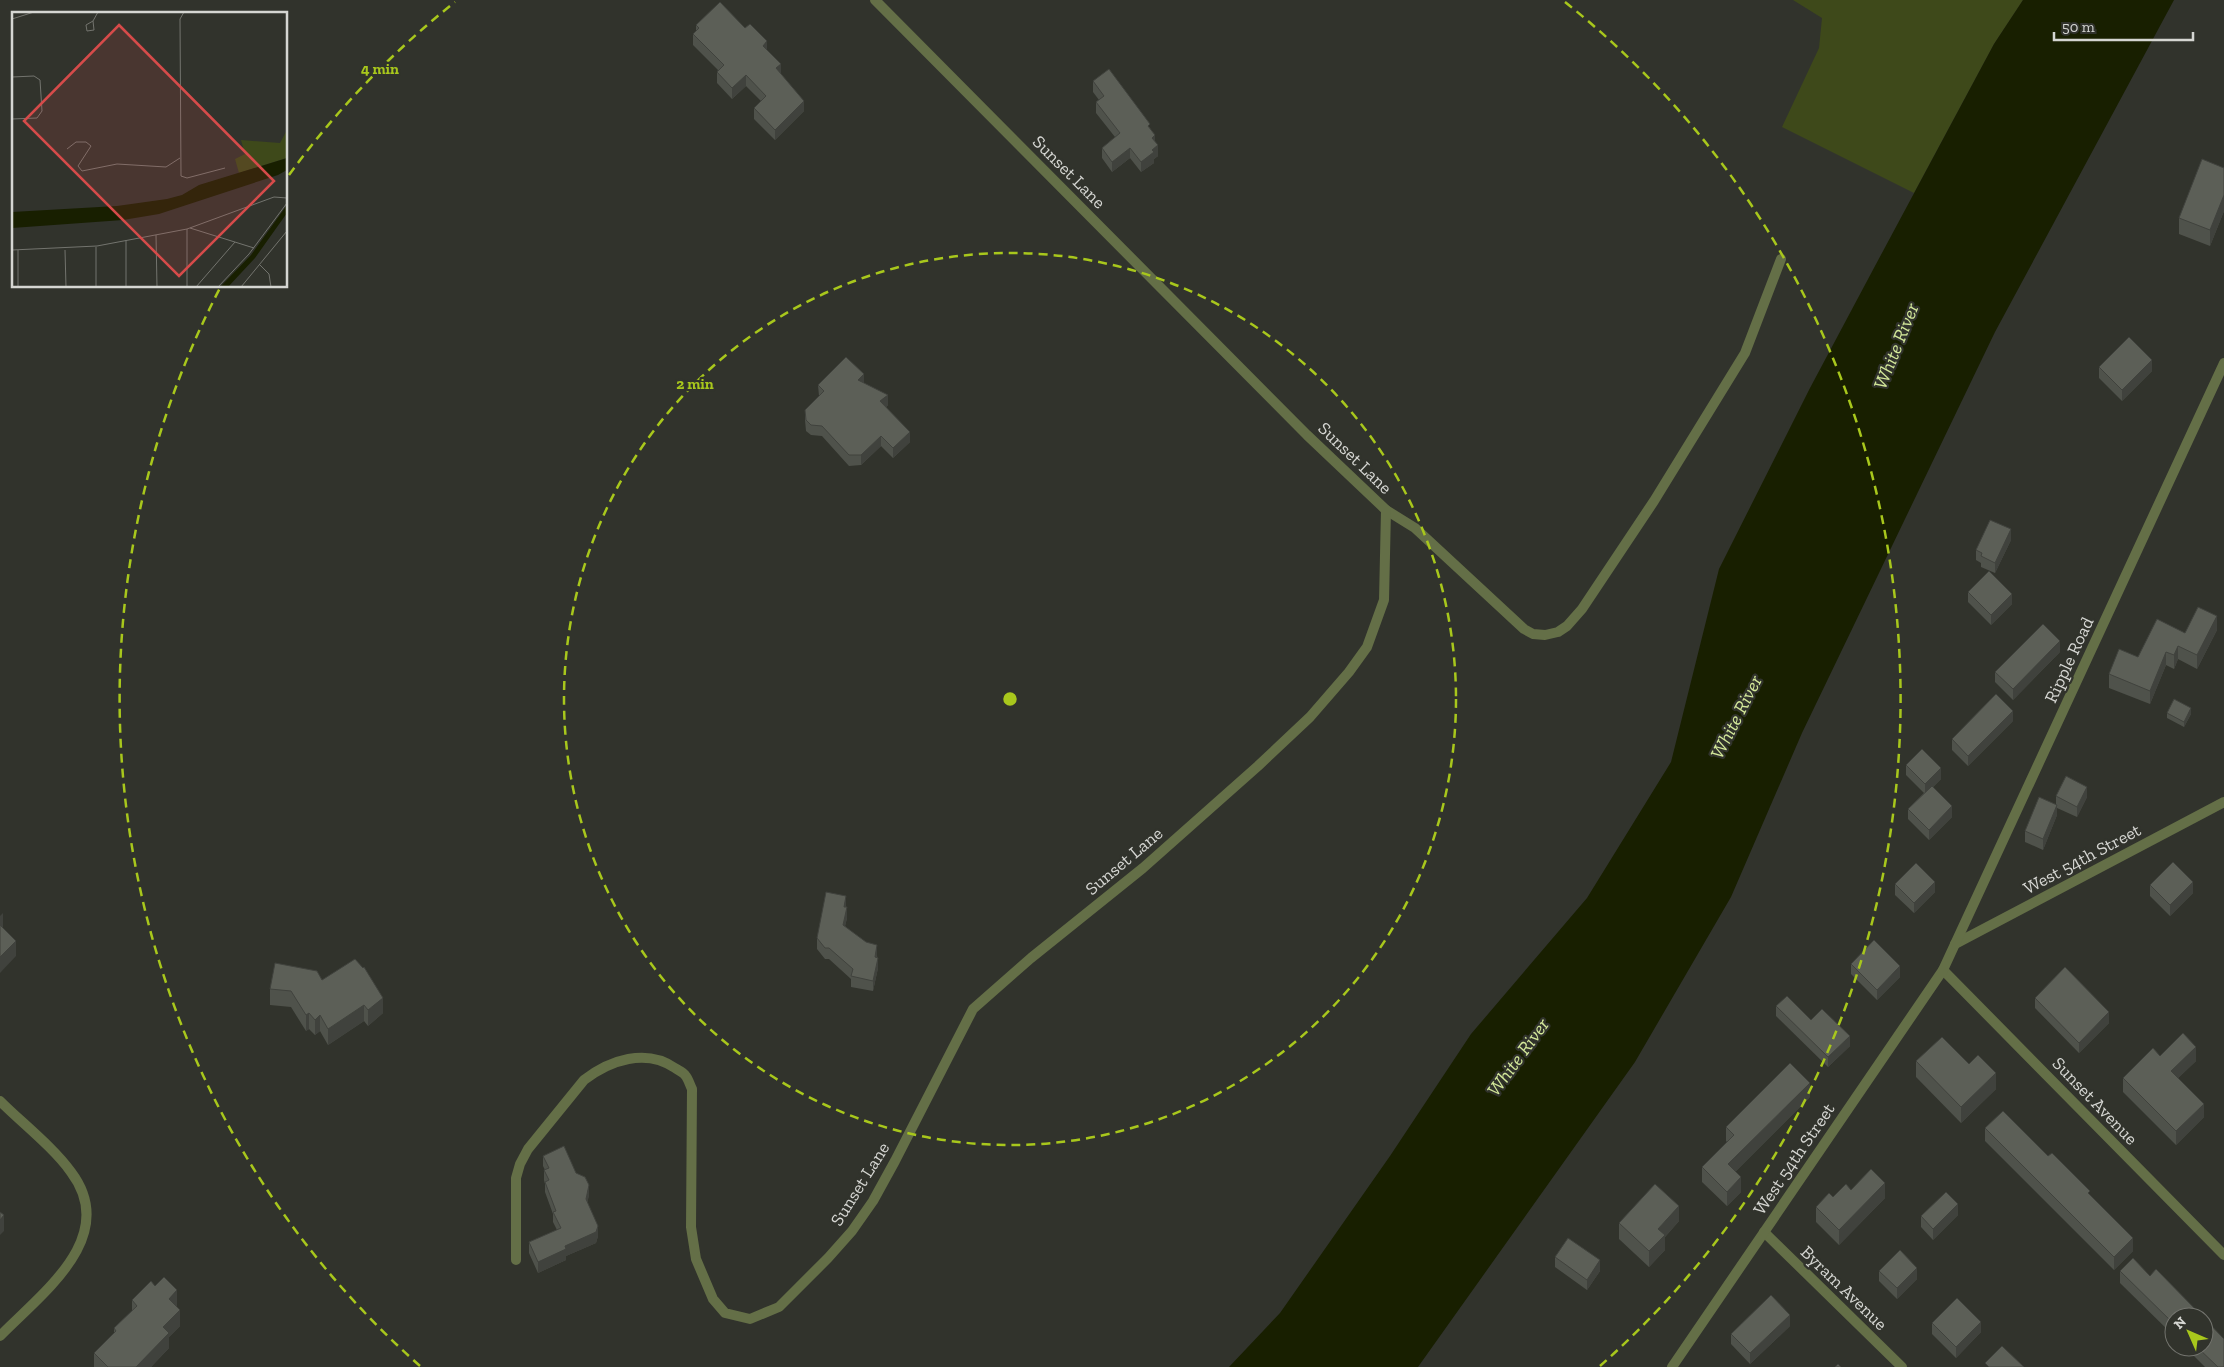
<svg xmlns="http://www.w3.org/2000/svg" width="2224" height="1367" font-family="'Zilla Slab',serif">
	<rect width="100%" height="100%" fill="#31332c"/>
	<!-- green -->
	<path fill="#3e491a" d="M 1793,0 L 2023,0 L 1994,44 L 1914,193 L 1782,127 L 1819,48 L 1822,18 Z"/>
	<!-- water -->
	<path fill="#181f00" d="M 2023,0 L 2174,0 L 1995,332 L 1802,733 L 1731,897 L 1635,1062 L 1418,1367 L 1229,1367 L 1280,1313 L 1390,1156 L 1471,1034 L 1587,898 L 1671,762 L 1719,569 L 1810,388 L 1875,266 L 1994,44 Z"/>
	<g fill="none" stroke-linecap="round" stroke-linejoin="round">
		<!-- lane -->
		<path stroke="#646f47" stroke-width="10" d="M 1386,510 L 1415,528 L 1524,629 L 1533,634 L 1545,635 L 1558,632 L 1567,626 L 1582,609 L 1654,501 L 1745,353 L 1781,259"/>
		<!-- street -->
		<g stroke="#646f47" stroke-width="10">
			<path d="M 1955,944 L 2224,802"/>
			<path d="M 1943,970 L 2224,1255"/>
			<path d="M 0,1101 C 22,1123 53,1147 71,1172 C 120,1237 42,1293 0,1336"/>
			<path d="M 1764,1232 L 1902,1367"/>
			<path d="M 516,1260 L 516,1178 L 520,1164 L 528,1149 L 584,1080 C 610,1060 646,1048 675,1068 C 678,1070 683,1072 685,1075 C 688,1078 690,1085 692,1089 L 691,1227 L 696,1259 L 713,1299 L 725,1313 L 750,1319 L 779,1307 L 828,1258 L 852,1231 L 873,1201 L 895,1161 L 973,1009 L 1031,958 L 1143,868 L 1258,766 L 1310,717 L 1349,672 L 1367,647 L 1384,600 L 1386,510 L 1307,435 L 875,0"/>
			<path d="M 1672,1367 L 1943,970 L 2224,363"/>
		</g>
	</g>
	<!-- wall -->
	<g fill="#4f524b">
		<path d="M 696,25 L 767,51 L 804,111 L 775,140 L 754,119 L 754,108 L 761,101 L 746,86 L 732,99 L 717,83 L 717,72 L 718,70 L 693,45 L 693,34 L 696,32 Z"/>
		<path d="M 1093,81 L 1150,128 L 1155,142 L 1158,156 L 1154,159 L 1154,163 L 1141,172 L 1130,158 L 1112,172 L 1102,158 L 1102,148 L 1115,137 L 1096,113 L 1096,102 L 1099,100 L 1093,92 Z"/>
		<path d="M 2224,168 L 2224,211 L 2210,246 L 2179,234 L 2179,218 Z"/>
		<path d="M 2099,367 L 2152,371 L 2122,401 L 2099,378 Z"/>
		<path d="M 864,383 L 888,405 L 886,407 L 910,442 L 893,458 L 881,446 L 861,465 L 849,466 L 822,436 L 811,435 L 806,431 L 805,420 L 805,410 L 819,396 L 818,385 Z"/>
		<path d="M 2011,540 L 1995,573 L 1981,567 L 1981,563 L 1976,560 L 1976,550 Z"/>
		<path d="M 1968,592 L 2012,604 L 1991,625 L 1968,602 Z"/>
		<path d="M 2217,630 L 2197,669 L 2178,659 L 2174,669 L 2166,665 L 2150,704 L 2109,688 L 2109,674 L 2138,657 L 2185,633 Z"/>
		<path d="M 2060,652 L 2013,700 L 1995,682 L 1995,672 Z"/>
		<path d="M 2167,713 L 2191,714 L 2184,727 L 2167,718 Z"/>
		<path d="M 2013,721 L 1968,766 L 1952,750 L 1952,739 Z"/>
		<path d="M 1906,765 L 1941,779 L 1933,787 L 1952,817 L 1929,840 L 1908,819 L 1908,809 L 1924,793 L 1906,775 Z"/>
		<path d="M 2056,796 L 2087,797 L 2077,817 L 2057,808 L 2057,815 L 2043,850 L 2025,842 L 2025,831 L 2056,804 Z"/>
		<path d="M 1895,884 L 1935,892 L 1914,913 L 1895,895 Z"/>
		<path d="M 2150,885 L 2193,893 L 2170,916 L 2150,896 Z"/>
		<path d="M 846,907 L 847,918 L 845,926 L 877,955 L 878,968 L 873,991 L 851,987 L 851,979 L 829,959 L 825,959 L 817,949 L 817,938 Z"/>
		<path d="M 1851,964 L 1900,977 L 1877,1000 L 1851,974 Z"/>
		<path d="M 322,980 L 383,1013 L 368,1026 L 364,1021 L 328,1045 L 320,1031 L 315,1035 L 309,1029 L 306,1031 L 291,1007 L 270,1005 L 270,989 Z"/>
		<path d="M 2035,998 L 2109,1023 L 2079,1053 L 2035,1008 Z"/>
		<path d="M 1776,1006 L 1811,1020 L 1850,1046 L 1828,1067 L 1776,1016 Z"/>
		<path d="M 2160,1056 L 2196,1061 L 2178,1078 L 2204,1117 L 2176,1145 L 2123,1092 L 2123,1078 Z"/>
		<path d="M 1916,1061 L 1969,1064 L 1996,1089 L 1961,1123 L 1916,1077 Z"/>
		<path d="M 1810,1097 L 1735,1172 L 1741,1192 L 1727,1206 L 1702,1182 L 1702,1167 L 1727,1142 L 1726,1141 L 1726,1127 Z"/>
		<path d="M 1985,1128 L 2048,1156 L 2133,1251 L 2114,1270 L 1985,1141 Z"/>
		<path d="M 543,1156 L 576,1173 L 589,1195 L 587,1203 L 598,1236 L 596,1243 L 566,1256 L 566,1260 L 538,1273 L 529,1253 L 529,1242 L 557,1230 L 553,1222 L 553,1214 L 545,1192 L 545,1184 L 544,1180 L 544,1170 L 545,1170 L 543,1166 Z"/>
		<path d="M 1833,1197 L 1885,1198 L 1839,1245 L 1816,1222 L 1816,1207 Z"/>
		<path d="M 1958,1215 L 1933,1240 L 1921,1227 L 1921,1216 Z"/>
		<path d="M 1679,1221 L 1665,1237 L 1665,1250 L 1649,1267 L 1619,1239 L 1619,1223 Z"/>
		<path d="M 1555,1257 L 1600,1271 L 1587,1290 L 1555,1267 Z"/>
		<path d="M 1879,1271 L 1917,1279 L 1897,1299 L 1879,1281 Z"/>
		<path d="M 2120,1271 L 2150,1276 L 2174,1317 L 2174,1336 L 2120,1283 Z"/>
		<path d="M 132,1300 L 177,1306 L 176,1306 L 180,1326 L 169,1337 L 169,1348 L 151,1367 L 94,1367 L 94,1353 L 114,1334 L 114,1328 L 132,1311 Z"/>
		<path d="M 1932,1323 L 1981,1332 L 1956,1358 L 1932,1334 Z"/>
		<path d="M 1790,1326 L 1750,1364 L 1731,1344 L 1731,1334 Z"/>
		<path d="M 2185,1347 L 2204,1347 L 2224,1367 L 2205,1367 Z"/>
	</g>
	<!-- shaded-wall -->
	<g fill="#40423d">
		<path d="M 767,41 L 767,52 L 763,46 Z"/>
		<path d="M 781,64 L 781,75 L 776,68 Z"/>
		<path d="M 746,75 L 746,86 L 732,99 L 732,88 Z"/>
		<path d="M 804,101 L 804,111 L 775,140 L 775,130 Z"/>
		<path d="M 1155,135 L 1155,145 L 1152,138 Z"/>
		<path d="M 1158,145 L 1158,156 L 1154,159 L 1154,163 L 1141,172 L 1141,162 L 1152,150 Z"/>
		<path d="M 1130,148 L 1130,158 L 1112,172 L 1112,162 Z"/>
		<path d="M 2224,195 L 2224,211 L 2210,246 L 2210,230 Z"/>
		<path d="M 2152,360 L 2152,371 L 2122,401 L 2122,390 Z"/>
		<path d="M 864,374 L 864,385 L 858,380 Z"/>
		<path d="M 888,395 L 888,405 L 880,412 L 880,401 Z"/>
		<path d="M 910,432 L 910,442 L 893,458 L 893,448 Z"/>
		<path d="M 881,436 L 881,446 L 861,465 L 861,455 Z"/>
		<path d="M 2011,529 L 2011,540 L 1995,573 L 1995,563 Z"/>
		<path d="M 2012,594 L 2012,604 L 1991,625 L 1991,615 Z"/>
		<path d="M 2217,616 L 2217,630 L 2197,669 L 2197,655 Z"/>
		<path d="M 2060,641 L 2060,652 L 2013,700 L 2013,689 Z"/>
		<path d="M 2178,646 L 2178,659 L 2174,669 L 2174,655 Z"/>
		<path d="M 2166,652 L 2166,665 L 2150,704 L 2150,691 Z"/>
		<path d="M 2191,708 L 2191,714 L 2184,727 L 2184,722 Z"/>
		<path d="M 2013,711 L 2013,721 L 1968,766 L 1968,756 Z"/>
		<path d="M 1941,768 L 1941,779 L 1925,795 L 1925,784 Z"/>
		<path d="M 2087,787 L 2087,797 L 2077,817 L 2077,807 Z"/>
		<path d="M 2057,805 L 2057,815 L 2043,850 L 2043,839 Z"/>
		<path d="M 1952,806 L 1952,817 L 1929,840 L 1929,830 Z"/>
		<path d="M 1935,882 L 1935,892 L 1914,913 L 1914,903 Z"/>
		<path d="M 2193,882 L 2193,893 L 2170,916 L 2170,905 Z"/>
		<path d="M 846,896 L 846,907 L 844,917 L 844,907 Z"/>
		<path d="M 847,907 L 847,918 L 843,935 L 843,925 Z"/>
		<path d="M 3,913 L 3,929 L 0,932 L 0,916 Z"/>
		<path d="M 16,941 L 16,956 L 0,973 L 0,957 Z"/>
		<path d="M 877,945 L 877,955 L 875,967 L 875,957 Z"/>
		<path d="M 878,958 L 878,968 L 873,991 L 873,981 Z"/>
		<path d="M 1900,966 L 1900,977 L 1877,1000 L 1877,990 Z"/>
		<path d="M 383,998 L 383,1013 L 368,1026 L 368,1010 Z"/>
		<path d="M 364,1005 L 364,1021 L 328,1045 L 328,1029 Z"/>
		<path d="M 2109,1012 L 2109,1023 L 2079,1053 L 2079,1043 Z"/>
		<path d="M 309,1013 L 309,1029 L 306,1031 L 306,1015 Z"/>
		<path d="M 320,1015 L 320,1031 L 315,1035 L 315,1020 Z"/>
		<path d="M 1850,1036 L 1850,1046 L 1828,1067 L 1828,1057 Z"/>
		<path d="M 2196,1047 L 2196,1061 L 2171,1085 L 2171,1071 Z"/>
		<path d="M 1996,1073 L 1996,1089 L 1961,1123 L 1961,1107 Z"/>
		<path d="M 1810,1083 L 1810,1097 L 1728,1179 L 1728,1164 Z"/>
		<path d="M 2204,1104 L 2204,1117 L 2176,1145 L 2176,1131 Z"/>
		<path d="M 1741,1177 L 1741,1192 L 1727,1206 L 1727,1192 Z"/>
		<path d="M 1885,1183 L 1885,1198 L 1839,1245 L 1839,1230 Z"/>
		<path d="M 589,1185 L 589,1195 L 586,1210 L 586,1199 Z"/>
		<path d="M 1958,1204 L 1958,1215 L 1933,1240 L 1933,1229 Z"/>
		<path d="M 1679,1206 L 1679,1221 L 1665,1237 L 1665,1250 L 1649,1267 L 1649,1251 L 1658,1229 Z"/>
		<path d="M 4,1215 L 4,1231 L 0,1235 L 0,1220 Z"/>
		<path d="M 598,1226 L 598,1236 L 596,1243 L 566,1256 L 566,1260 L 538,1273 L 538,1262 Z"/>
		<path d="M 2133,1238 L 2133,1251 L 2114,1270 L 2114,1257 Z"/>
		<path d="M 1600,1260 L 1600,1271 L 1587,1290 L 1587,1280 Z"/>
		<path d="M 1917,1268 L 1917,1279 L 1897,1299 L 1897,1288 Z"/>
		<path d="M 177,1290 L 177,1306 L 169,1314 L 169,1299 Z"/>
		<path d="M 180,1310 L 180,1326 L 169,1337 L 169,1348 L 151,1367 L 136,1367 L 163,1327 Z"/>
		<path d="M 1790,1315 L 1790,1326 L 1750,1364 L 1750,1353 Z"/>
		<path d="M 1981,1322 L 1981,1332 L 1956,1358 L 1956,1347 Z"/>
	</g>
	<!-- building -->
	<g fill="#5c5f57" stroke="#40423d">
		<path d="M 720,2 L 745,28 L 750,24 L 767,41 L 763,46 L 781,64 L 776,68 L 804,101 L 775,130 L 754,108 L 766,96 L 746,75 L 732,88 L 717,72 L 724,65 L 693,34 L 699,28 L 696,25 Z"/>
		<path d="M 1109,69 L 1150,124 L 1148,126 L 1155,135 L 1152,138 L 1158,145 L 1152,150 L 1154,152 L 1141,162 L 1130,148 L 1112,162 L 1102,148 L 1120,133 L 1096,102 L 1104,96 L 1093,81 Z"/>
		<path d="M 2202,159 L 2224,168 L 2224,195 L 2210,230 L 2179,218 Z"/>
		<path d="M 2129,337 L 2152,360 L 2122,390 L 2099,367 Z"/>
		<path d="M 846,357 L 864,374 L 858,380 L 888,395 L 880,401 L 910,432 L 893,448 L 881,436 L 861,455 L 849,455 L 822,426 L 811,425 L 806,420 L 805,410 L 824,391 L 818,385 Z"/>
		<path d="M 1990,520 L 2011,529 L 1995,563 L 1981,556 L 1982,553 L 1976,550 Z"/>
		<path d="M 1989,571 L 2012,594 L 1991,615 L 1968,592 Z"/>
		<path d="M 2198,607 L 2217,616 L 2197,655 L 2178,646 L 2174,655 L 2166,652 L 2150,691 L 2109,674 L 2119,649 L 2138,657 L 2157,619 L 2185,633 Z"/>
		<path d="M 2043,624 L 2060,641 L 2013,689 L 1995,672 Z"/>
		<path d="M 1996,694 L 2013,711 L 1968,756 L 1952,739 Z"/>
		<path d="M 2174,699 L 2191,708 L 2184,722 L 2167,713 Z"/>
		<path d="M 1922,749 L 1941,768 L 1925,784 L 1906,765 Z"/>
		<path d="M 2066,776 L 2087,787 L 2077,807 L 2056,796 Z"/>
		<path d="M 1932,786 L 1952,806 L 1929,830 L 1908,809 Z"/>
		<path d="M 2039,797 L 2057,805 L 2043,839 L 2025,831 Z"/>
		<path d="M 2173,862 L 2193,882 L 2170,905 L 2150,885 Z"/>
		<path d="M 1916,863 L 1935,882 L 1914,903 L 1895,884 Z"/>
		<path d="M 826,892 L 846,896 L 844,907 L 847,907 L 843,925 L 866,942 L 877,945 L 875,957 L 878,958 L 873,981 L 851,976 L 853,969 L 829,948 L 825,948 L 817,938 Z"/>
		<path d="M 0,925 L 16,941 L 0,957 Z"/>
		<path d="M 1874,940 L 1900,966 L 1877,990 L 1851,964 Z"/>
		<path d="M 355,959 L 363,968 L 364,967 L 383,998 L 368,1010 L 364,1005 L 328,1029 L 320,1015 L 315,1020 L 309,1013 L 306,1015 L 291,991 L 270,989 L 275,963 L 317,971 L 322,980 Z"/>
		<path d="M 2065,967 L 2109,1012 L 2079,1043 L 2035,998 Z"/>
		<path d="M 1787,996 L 1811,1020 L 1822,1009 L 1850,1036 L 1828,1057 L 1776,1006 Z"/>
		<path d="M 2183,1033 L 2196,1047 L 2171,1071 L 2204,1104 L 2176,1131 L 2123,1078 L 2153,1048 L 2160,1056 Z"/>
		<path d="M 1942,1037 L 1969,1064 L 1978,1055 L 1996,1073 L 1961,1107 L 1916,1061 Z"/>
		<path d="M 1790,1063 L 1810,1083 L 1728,1164 L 1741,1177 L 1727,1192 L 1702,1167 L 1734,1135 L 1726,1127 Z"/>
		<path d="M 2003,1111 L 2048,1156 L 2052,1153 L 2090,1191 L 2088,1193 L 2133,1238 L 2114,1257 L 1985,1128 Z"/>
		<path d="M 564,1146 L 576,1173 L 585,1177 L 589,1185 L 586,1199 L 598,1226 L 596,1232 L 565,1246 L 566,1249 L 538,1262 L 529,1242 L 561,1228 L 553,1212 L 556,1211 L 545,1182 L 549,1180 L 544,1170 L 549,1168 L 543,1156 Z"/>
		<path d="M 1871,1169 L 1885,1183 L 1839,1230 L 1816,1207 L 1829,1193 L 1833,1197 L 1846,1184 L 1851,1190 Z"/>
		<path d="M 1655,1184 L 1679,1206 L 1658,1229 L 1665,1235 L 1649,1251 L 1619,1223 Z"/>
		<path d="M 1946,1192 L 1958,1204 L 1933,1229 L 1921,1216 Z"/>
		<path d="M 0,1212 L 4,1215 L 0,1220 Z"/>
		<path d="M 1568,1238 L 1600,1260 L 1587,1280 L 1555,1257 Z"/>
		<path d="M 1900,1250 L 1917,1268 L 1897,1288 L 1879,1271 Z"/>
		<path d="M 2133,1258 L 2150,1276 L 2156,1269 L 2203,1317 L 2174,1317 L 2174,1324 L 2120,1271 Z"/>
		<path d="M 164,1277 L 177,1290 L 169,1299 L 180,1310 L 163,1327 L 169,1333 L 136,1367 L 108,1367 L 94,1353 L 116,1331 L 114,1328 L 137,1306 L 132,1300 L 151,1281 L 155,1286 Z"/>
		<path d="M 1771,1295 L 1790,1315 L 1750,1353 L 1731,1334 Z"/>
		<path d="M 1957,1298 L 1981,1322 L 1956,1347 L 1932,1323 Z"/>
		<path d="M 2204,1318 L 2224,1339 L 2224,1367 L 2218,1367 L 2197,1347 L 2204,1347 Z"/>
		<path d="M 2002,1346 L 2024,1367 L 1989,1367 L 1985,1363 Z"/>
		<path d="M 1838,1364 L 1841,1367 L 1835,1367 Z"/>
	</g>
	<!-- distance rings -->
	<g fill="none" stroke="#a8c71c" stroke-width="2.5" stroke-dasharray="9 6">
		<circle cx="1010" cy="699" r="446"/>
		<path d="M420 1366A891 891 0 0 1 220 288M289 175A891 891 0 0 1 455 2M1565 2A891 891 0 0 1 1600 1366"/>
	</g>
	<g text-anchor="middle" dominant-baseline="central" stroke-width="4.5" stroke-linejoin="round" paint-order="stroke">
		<!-- street labels -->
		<g font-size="18" fill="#d5d6d2" stroke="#31332c">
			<text transform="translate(1069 172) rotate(45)">Sunset Lane</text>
			<text transform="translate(1355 458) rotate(44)">Sunset Lane</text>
			<text transform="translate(2069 660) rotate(-65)">Ripple Road</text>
			<text transform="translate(2082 859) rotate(-28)">West 54th Street</text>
			<text transform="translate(1124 861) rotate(-40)">Sunset Lane</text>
			<text transform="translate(2095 1101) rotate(46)">Sunset Avenue</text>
			<text transform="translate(1794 1159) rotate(-56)">West 54th Street</text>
			<text transform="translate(860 1184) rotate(-58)">Sunset Lane</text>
			<text transform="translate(1844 1288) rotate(44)">Byram Avenue</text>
		</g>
		<!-- water labels -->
		<g font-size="19" font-style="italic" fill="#d4e99a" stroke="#31332c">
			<text transform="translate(1896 346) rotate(-68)">White River</text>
			<text transform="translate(1736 717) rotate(-63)">White River</text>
			<text transform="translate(1518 1057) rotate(-54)">White River</text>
		</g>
	</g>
	<!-- overview -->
	<g transform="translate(12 12)">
		<rect width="275" height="275" fill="#31332c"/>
		<path d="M 275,118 L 275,146 L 227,161 L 223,147 L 233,142 L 229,128 L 268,131 Z" fill="#3e491a"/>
		<path d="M 275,146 L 275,158 L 266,163 L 147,202 L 111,208 L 0,216 L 0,200 L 105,194 L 155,187 L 170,183 L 187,173 ZM 275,193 L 275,201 L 243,246 L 216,275 L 208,275 L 239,243 Z" fill="#181f00"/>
		<path fill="none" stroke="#73746e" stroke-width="1" d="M 172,0 L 168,7 L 169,164 L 175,166 L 213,156M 0,7 L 22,0M 81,9 L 74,13 L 75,19 L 82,18 L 81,9 L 86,0M 0,65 L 22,64 L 28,68 L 30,99 L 25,106 L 0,107M 55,137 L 64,130 L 74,130 L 79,134 L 66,154 L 70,159 L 105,152 L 154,155 L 168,146M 178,216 L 242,236M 144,223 L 145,275M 114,228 L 114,275M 84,235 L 84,275M 0,238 L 85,234 L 175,217 L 262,185 L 275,186M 53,238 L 54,275M 248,253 L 257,262 L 259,275M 6,275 L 6,238M 175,275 L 175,217M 184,275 L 223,230M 206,275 L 237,242 L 275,191M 229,275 L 275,219"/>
		<path fill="#d64b4a" fill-opacity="0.15" stroke="#d64b4a" stroke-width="2.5" d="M 107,13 L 262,169 L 167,264 L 12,109 Z"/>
		<rect width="275" height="275" fill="none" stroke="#d5d6d2" stroke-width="2.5"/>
	</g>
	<circle cx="1010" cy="699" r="8" fill="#a8c71c" stroke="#31332c" stroke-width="2.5"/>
	<g font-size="15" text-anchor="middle" font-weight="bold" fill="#a8c71c" stroke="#31332c" stroke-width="4.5" stroke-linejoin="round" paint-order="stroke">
		<text x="380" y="74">4 min</text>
		<text x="695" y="389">2 min</text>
	</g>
	<!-- north arrow -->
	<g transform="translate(2189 1332) rotate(315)"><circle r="24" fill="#31332c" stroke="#73746e"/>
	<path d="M0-4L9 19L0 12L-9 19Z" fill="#a8c71c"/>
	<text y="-8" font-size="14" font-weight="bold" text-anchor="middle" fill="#d5d6d2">N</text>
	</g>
	<!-- scale -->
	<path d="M2054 32v8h139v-8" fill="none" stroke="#d5d6d2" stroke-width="2.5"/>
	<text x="2062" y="32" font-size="15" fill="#d5d6d2" stroke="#31332c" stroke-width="4" paint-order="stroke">50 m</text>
</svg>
